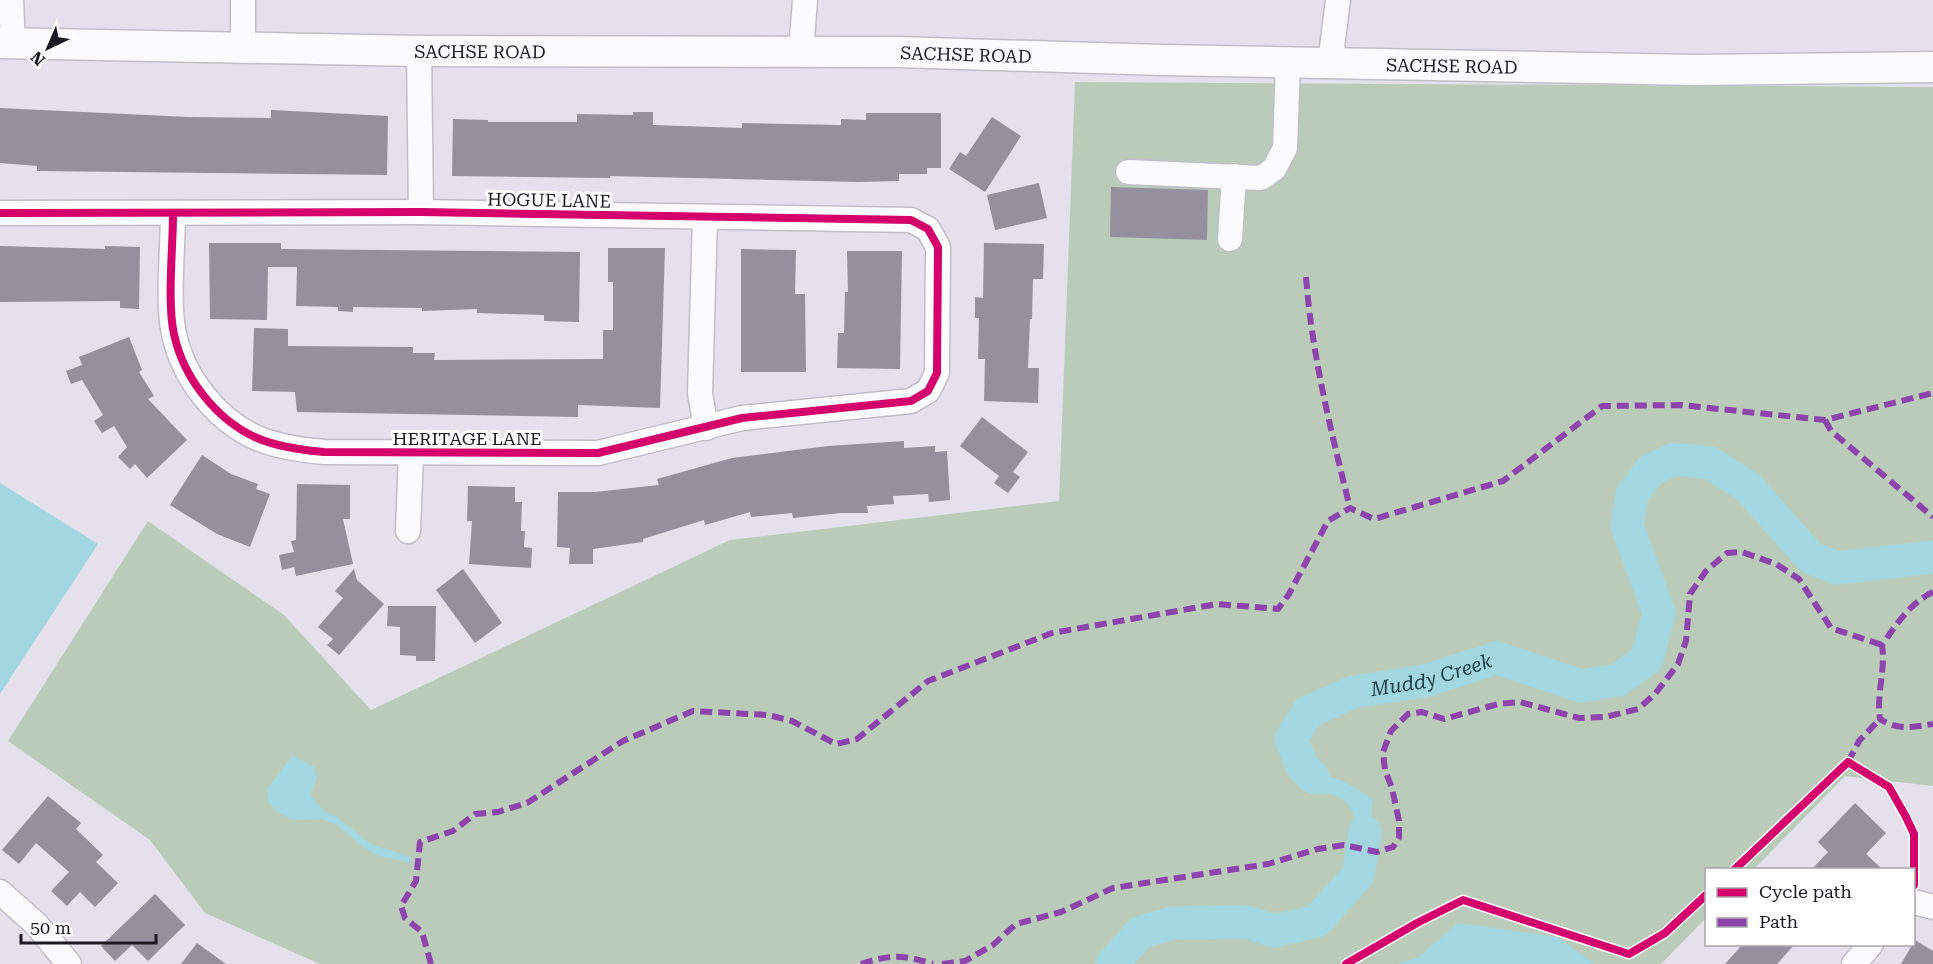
<svg xmlns="http://www.w3.org/2000/svg" width="1933" height="964" font-family="'Roboto Serif',serif">
	<rect width="100%" height="100%" fill="#e4e0ec"/>
	<!-- green -->
	<path fill="#baccb9" d="M 1075,82 L 1933,87 L 1933,786 L 1845,776 L 1754,869 L 1706,870 L 1706,918 L 1661,964 L 320,964 L 205,913 L 150,840 L 8,741 L 148,521 L 284,615 L 371,710 L 730,540 L 1059,501 Z"/>
	<!-- water -->
	<g fill="#a2d6e1">
		<path d="M 0,483 L 98,544 L 0,694 Z"/>
		<path d="M 1291,739 L 1305,740 L 1322,774 L 1343,781 L 1373,799 L 1371,815 L 1374,839 L 1365,873 L 1346,878 C 1362,857 1365,805 1334,795 C 1328,793 1320,794 1314,794 L 1292,770 L 1281,746 Z"/>
		<path d="M 293,755 L 313,766 L 317,778 L 310,795 L 324,811 L 337,817 L 371,844 L 411,857 L 411,863 L 379,856 L 363,847 L 337,825 L 323,819 L 293,820 L 278,812 L 268,802 L 267,789 Z"/>
		<path d="M 1458,923 L 1557,937 L 1595,964 L 1396,964 L 1417,958 Z"/>
	</g>
	<g fill="none" stroke-linecap="round" stroke-linejoin="round">
		<!-- river -->
		<g stroke="#a2d6e1" stroke-width="33">
			<path id="s1" d="M 1313,777 L 1302,766 L 1291,739 L 1308,712 L 1353,692 L 1425,681 L 1497,658 L 1581,686 L 1618,680 L 1647,659 L 1659,613 L 1627,526 L 1632,494 L 1652,469 L 1675,459 L 1710,463 L 1748,487 L 1811,558 L 1838,568 L 1933,557"/>
			<path d="M 1112,964 L 1141,932 L 1173,923 L 1247,922 L 1274,931 L 1317,921 L 1358,875 L 1365,832"/>
		</g>
	</g>
	<!-- building -->
	<g fill="#95909e">
		<path d="M 0,108 L 188,117 L 271,118 L 271,110 L 388,116 L 387,175 L 37,171 L 37,166 L 0,163 Z"/>
		<path d="M 633,112 L 653,112 L 653,125 L 742,128 L 742,123 L 841,125 L 841,119 L 866,120 L 866,113 L 941,113 L 941,168 L 927,168 L 927,174 L 899,174 L 899,181 L 858,182 L 610,176 L 610,178 L 452,176 L 453,119 L 488,120 L 488,122 L 577,122 L 577,114 L 633,115 Z"/>
		<path d="M 992,117 L 1021,136 L 985,192 L 949,169 L 960,152 L 966,156 Z"/>
		<path d="M 1039,183 L 1047,218 L 995,230 L 987,195 Z"/>
		<path d="M 1111,187 L 1208,190 L 1207,240 L 1110,237 Z"/>
		<path d="M 209,243 L 281,243 L 281,249 L 580,252 L 579,322 L 544,321 L 544,315 L 477,313 L 477,309 L 422,311 L 422,308 L 353,307 L 353,312 L 338,311 L 338,307 L 296,306 L 297,267 L 268,267 L 267,320 L 210,319 Z"/>
		<path d="M 984,243 L 1044,244 L 1043,279 L 1033,279 L 1032,319 L 1030,319 L 1028,368 L 1039,368 L 1038,403 L 984,401 L 985,359 L 978,359 L 979,318 L 975,318 L 975,297 L 983,298 Z"/>
		<path d="M 0,246 L 105,249 L 105,246 L 140,247 L 139,309 L 120,308 L 120,301 L 0,302 Z"/>
		<path d="M 608,248 L 665,248 L 660,408 L 578,405 L 578,417 L 297,412 L 295,392 L 252,391 L 254,328 L 288,329 L 288,346 L 413,347 L 413,353 L 435,353 L 434,360 L 603,359 L 603,330 L 613,330 L 613,282 L 608,282 Z"/>
		<path d="M 741,249 L 796,250 L 795,294 L 805,294 L 806,372 L 741,372 Z"/>
		<path d="M 847,251 L 902,251 L 900,369 L 837,368 L 838,333 L 844,333 L 845,292 L 848,292 Z"/>
		<path d="M 129,337 L 142,370 L 139,372 L 154,396 L 148,399 L 187,440 L 147,478 L 135,464 L 130,469 L 118,457 L 127,447 L 114,426 L 102,433 L 94,421 L 103,415 L 82,380 L 71,384 L 66,371 L 82,365 L 79,357 Z"/>
		<path d="M 982,417 L 1028,452 L 1013,472 L 1020,477 L 1008,493 L 994,483 L 999,476 L 960,446 Z"/>
		<path d="M 904,441 L 904,448 L 935,446 L 935,452 L 947,451 L 950,500 L 929,502 L 928,494 L 893,496 L 894,504 L 867,506 L 868,513 L 841,513 L 793,518 L 792,513 L 751,517 L 750,512 L 705,525 L 704,520 L 643,539 L 643,542 L 593,549 L 593,564 L 569,564 L 570,548 L 557,547 L 558,492 L 595,492 L 659,485 L 657,479 L 732,458 L 828,446 Z"/>
		<path d="M 202,455 L 231,474 L 258,484 L 256,489 L 270,494 L 250,547 L 217,534 L 170,505 Z"/>
		<path d="M 297,484 L 350,485 L 350,519 L 343,519 L 353,564 L 296,576 L 294,567 L 282,570 L 279,555 L 294,552 L 291,541 L 296,540 Z"/>
		<path d="M 468,486 L 515,487 L 515,502 L 522,502 L 521,531 L 525,531 L 524,547 L 532,548 L 531,568 L 469,564 L 472,521 L 467,521 Z"/>
		<path d="M 354,569 L 357,580 L 384,604 L 339,655 L 327,645 L 333,639 L 318,627 L 343,598 L 335,591 Z"/>
		<path d="M 463,569 L 502,623 L 475,643 L 436,590 Z"/>
		<path d="M 388,606 L 436,606 L 435,661 L 416,661 L 416,656 L 400,655 L 400,627 L 387,626 Z"/>
		<path d="M 48,796 L 81,823 L 76,829 L 103,855 L 96,862 L 118,883 L 95,907 L 80,892 L 67,906 L 51,891 L 69,872 L 36,843 L 19,864 L 2,850 Z"/>
		<path d="M 1855,803 L 1886,833 L 1866,854 L 1883,870 L 1811,870 L 1828,852 L 1818,842 Z"/>
		<path d="M 155,894 L 185,925 L 148,961 L 132,945 L 115,961 L 101,946 Z"/>
		<path d="M 1915,940 L 1933,951 L 1933,964 L 1901,964 Z"/>
		<path d="M 197,943 L 226,964 L 181,964 Z"/>
		<path d="M 1742,945 L 1794,945 L 1777,964 L 1725,964 Z"/>
	</g>
	<g fill="none" stroke-linecap="round" stroke-linejoin="round">
		<defs>
			<g id="minor">
				<path d="M 11,0 L 13,43"/>
				<path d="M 243,0 L 243,48"/>
				<path d="M 419,51 L 421,212"/>
				<path d="M 801,52 L 805,0"/>
				<path d="M 1337,64 L 1332,47 L 1338,0"/>
				<path d="M 1128,172 L 1261,178 L 1274,169 L 1285,148 L 1288,63"/>
				<path d="M 0,213 L 421,212 L 911,220 L 928,229 L 938,247 L 937,373 L 928,391 L 911,401 L 742,418 L 598,453 L 324,452 C 301,450 278,447 257,438 C 216,420 183,377 174,334 C 167,303 173,248 173,214"/>
				<path d="M 705,218 L 700,393 L 706,428"/>
				<path d="M 1230,239 L 1234,176"/>
				<path d="M 408,531 L 411,452"/>
				<path d="M 0,892 L 36,924 L 69,964"/>
				<path d="M 1914,902 L 1933,907"/>
				<path d="M 1854,964 L 1871,944"/>
			</g>
			<g id="major">
				<path id="s2" d="M 0,43 L 419,51 L 898,52 L 1162,60 L 1694,70 L 1933,67"/>
			</g>
		</defs>
		<!-- minor casing -->
		<use href="#minor" stroke="#c1bec7" stroke-width="27"/>
		<!-- major casing -->
		<use href="#major" stroke="#c1bec7" stroke-width="33"/>
		<!-- minor -->
		<use href="#minor" stroke="#fbfafc" stroke-width="24"/>
		<!-- major -->
		<use href="#major" stroke="#fbfafc" stroke-width="30"/>
		<!-- quiet -->
		<g stroke="#8e44ad" stroke-width="6" stroke-dasharray="12 6" stroke-linecap="butt">
			<path d="M 1306,277 C 1312,356 1331,431 1350,508"/>
			<path d="M 1825,420 L 1831,431 L 1933,517"/>
			<path d="M 1933,592 C 1910,603 1896,625 1882,645 C 1886,670 1876,694 1880,719 C 1898,731 1913,727 1933,724"/>
			<path d="M 1848,762 L 1859,741 L 1880,719"/>
			<path d="M 431,964 L 422,932 L 405,918 L 401,906 L 416,881 L 420,842 L 453,831 L 475,814 L 498,812 L 527,803 L 623,741 L 693,711 L 768,715 L 792,721 L 836,744 L 857,739 L 928,681 L 1052,633 L 1217,604 L 1278,609 L 1289,594 L 1328,521 L 1350,508 L 1374,519 L 1503,481 L 1602,406 L 1681,405 L 1825,420 L 1933,393"/>
			<path d="M 861,964 C 890,954 904,955 933,964"/>
			<path d="M 942,964 L 965,961 L 993,945 L 1016,924 L 1061,912 L 1113,888 L 1268,864 L 1318,849 L 1344,845 L 1377,852 L 1393,847 L 1399,838 L 1399,821 L 1392,788 L 1385,770 L 1383,752 L 1391,731 L 1408,714 L 1422,712 L 1444,719 L 1498,704 L 1520,702 L 1579,718 L 1605,717 L 1638,709 L 1655,694 L 1678,664 L 1686,641 L 1690,594 L 1706,571 L 1727,553 L 1742,552 L 1776,564 L 1799,579 L 1831,628 L 1882,645"/>
		</g>
		<defs>
			<g id="cycleway">
				<path d="M 0,213 L 421,212 L 911,220 L 928,229 L 938,247 L 937,373 L 928,391 L 911,401 L 742,418 L 598,453 L 324,452 C 301,450 278,447 257,438 C 216,420 183,377 174,334 C 167,303 173,248 173,214"/>
				<path d="M 1734,870 L 1848,762 L 1889,787 L 1906,817 L 1914,834 L 1914,885"/>
				<path d="M 1346,964 L 1417,923 L 1463,900 L 1629,954 L 1665,933 L 1706,895"/>
			</g>
		</defs>
		<!-- cycleway casing -->
		<use href="#cycleway" stroke="#fff" stroke-width="11"/>
		<!-- cycleway -->
		<use href="#cycleway" stroke="#d6006c" stroke-width="8"/>
	</g>
	<g text-anchor="middle" dominant-baseline="central" stroke-width="6" stroke-linejoin="round" paint-order="stroke">
		<!-- street labels -->
		<g font-size="18" fill="#1d1b22" stroke="#fff">
			<text stroke="none"><textPath href="#s2" startOffset="480">SACHSE ROAD</textPath></text>
			<text stroke="none"><textPath href="#s2" startOffset="966">SACHSE ROAD</textPath></text>
			<text stroke="none"><textPath href="#s2" startOffset="1452">SACHSE ROAD</textPath></text>
			<text transform="translate(549 200) rotate(1)">HOGUE LANE</text>
			<text x="467" y="438">HERITAGE LANE</text>
		</g>
		<!-- water labels -->
		<g font-size="20" font-style="italic" fill="#1c4046" stroke="#fff">
			<text stroke="none"><textPath href="#s1" startOffset="206">Muddy Creek</textPath></text>
		</g>
	</g>
	<!-- legend -->
	<rect x="1705" y="868" width="210" height="78" fill="#ffffff" stroke="#a5a4a7" stroke-width="1.5"/>
	<rect x="1717" y="888" width="30" height="9" fill="#d6006c" stroke="#a5a4a7" stroke-width="1.5"/>
	<text x="1759" y="898" font-size="18" fill="#1d1b22">Cycle path</text>
	<rect x="1717" y="918" width="30" height="9" fill="#8e44ad" stroke="#a5a4a7" stroke-width="1.5"/>
	<text x="1759" y="928" font-size="18" fill="#1d1b22">Path</text>
	<!-- north arrow -->
	<g transform="translate(48 48) rotate(224)" stroke="#ffffff" stroke-width="4.5" paint-order="stroke">
	<path d="M0-4.5L10 22L0 15L-10 22Z" fill="#1d1b22"/>
	<text y="-9" font-size="16" font-weight="bold" text-anchor="middle" fill="#1d1b22">N</text>
	</g>
	<!-- scale -->
	<path d="M21 934v9h135v-9" fill="none" stroke="#1d1b22" stroke-width="3"/>
	<text x="30" y="934" font-size="18" fill="#1d1b22" stroke="#ffffff" stroke-width="4.5" paint-order="stroke">50 m</text>
</svg>
